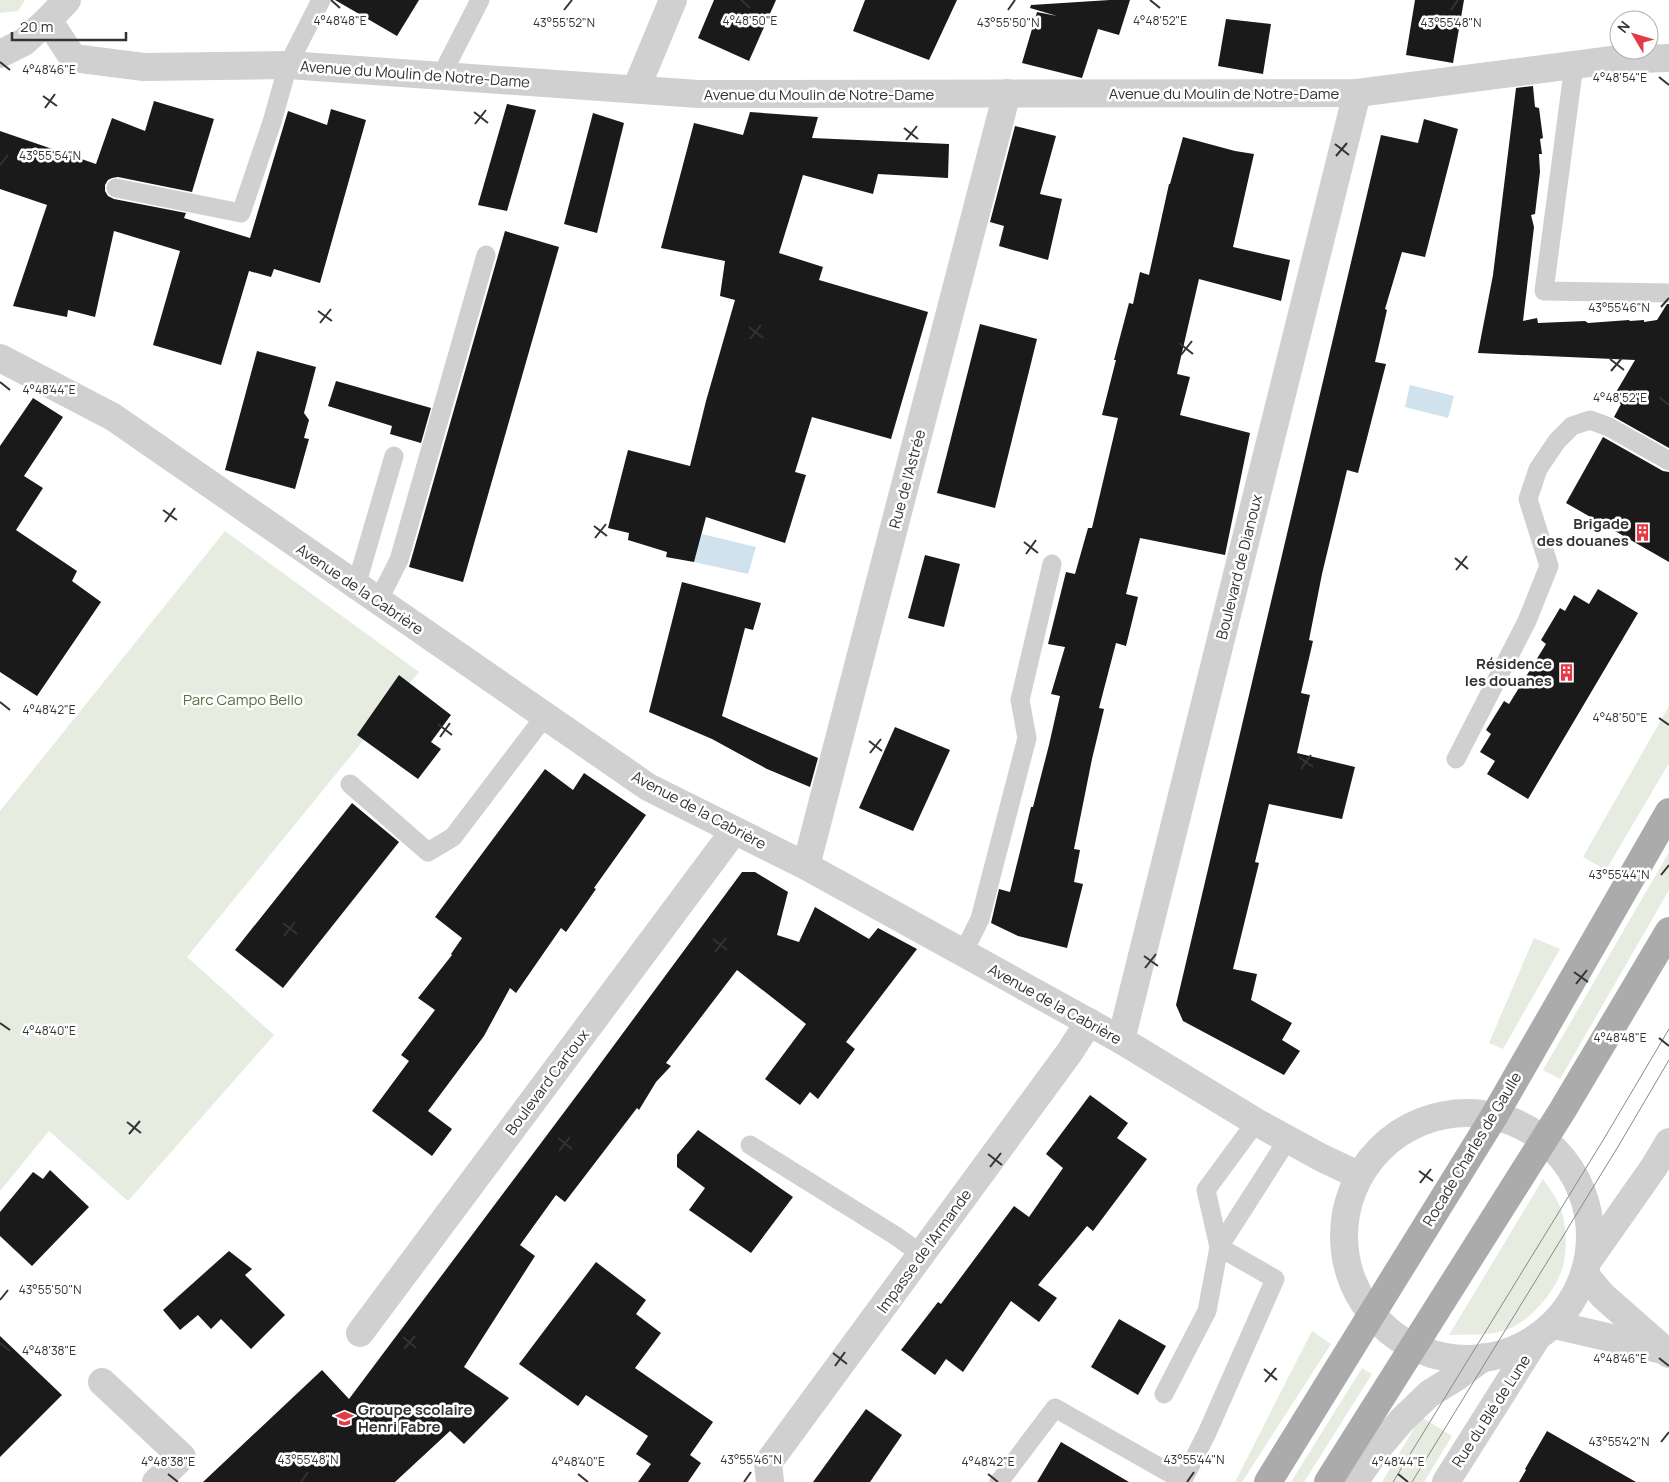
<svg xmlns="http://www.w3.org/2000/svg" width="1669" height="1482" font-family="Manrope,sans-serif">
	<rect width="100%" height="100%" fill="#fff"/>
	<!-- green -->
	<g fill="#e6ecdf">
		<path d="M 0,0 L 25,0 L 18,11 L 0,13 Z"/>
		<path d="M 225,531 L 419,672 L 187,957 L 274,1035 L 128,1201 L 49,1131 L 0,1191 L 0,811 Z"/>
		<path d="M 1669,706 L 1669,763 L 1606,870 L 1583,857 Z"/>
		<path d="M 1669,852 L 1669,890 L 1560,1079 L 1543,1070 Z"/>
		<path d="M 1534,938 L 1560,949 L 1503,1049 L 1489,1043 Z"/>
		<path d="M 1543,1179 C 1549,1188 1557,1198 1561,1209 C 1565,1222 1567,1241 1565,1255 C 1563,1284 1533,1320 1506,1330 C 1489,1336 1467,1334 1449,1335 Z"/>
		<path d="M 1312,1331 L 1331,1344 L 1242,1482 L 1235,1482 Z"/>
		<path d="M 1362,1368 L 1372,1374 L 1304,1482 L 1291,1482 Z"/>
		<path d="M 1421,1417 L 1452,1436 L 1424,1482 L 1382,1482 Z"/>
	</g>
	<!-- water -->
	<g fill="#cfe2ee">
		<path d="M 1410,385 L 1454,396 L 1448,418 L 1405,407 Z"/>
		<path d="M 702,534 L 756,547 L 748,574 L 694,562 Z"/>
	</g>
	<!-- building -->
	<g fill="#1a1a1a">
		<path d="M 335,0 L 419,0 L 397,36 Z"/>
		<path d="M 714,0 L 776,0 L 749,61 L 698,38 Z"/>
		<path d="M 865,0 L 957,0 L 929,60 L 853,31 Z"/>
		<path d="M 1110,0 L 1130,0 L 1119,35 L 1098,29 L 1082,78 L 1022,63 L 1037,12 L 1057,16 L 1030,8 L 1031,5 Z"/>
		<path d="M 1415,0 L 1464,0 L 1453,63 L 1406,55 Z"/>
		<path d="M 1226,19 L 1271,24 L 1263,74 L 1218,66 Z"/>
		<path d="M 1533,86 L 1535,107 L 1539,108 L 1543,138 L 1540,139 L 1542,154 L 1539,154 L 1540,172 L 1535,214 L 1531,215 L 1534,227 L 1523,321 L 1537,318 L 1538,323 L 1585,321 L 1588,323 L 1629,320 L 1630,321 L 1644,320 L 1644,322 L 1657,320 L 1667,304 L 1669,304 L 1669,448 L 1614,417 L 1621,404 L 1612,399 L 1635,360 L 1478,353 L 1493,275 L 1516,88 Z"/>
		<path d="M 154,101 L 214,119 L 192,192 L 118,177 L 112,178 L 108,180 L 105,185 L 105,191 L 108,196 L 114,199 L 186,213 L 184,218 L 250,238 L 288,111 L 327,125 L 331,109 L 366,120 L 320,283 L 274,269 L 271,277 L 249,271 L 221,365 L 153,345 L 180,251 L 114,231 L 95,317 L 68,310 L 67,317 L 13,306 L 47,205 L 0,189 L 0,131 L 96,164 L 112,118 L 145,131 Z"/>
		<path d="M 507,104 L 536,110 L 507,211 L 478,205 Z"/>
		<path d="M 750,112 L 818,117 L 812,138 L 949,144 L 948,178 L 878,174 L 873,194 L 803,175 L 779,253 L 823,267 L 819,280 L 928,312 L 891,439 L 812,417 L 795,472 L 806,475 L 785,543 L 706,517 L 694,562 L 666,557 L 667,552 L 628,540 L 629,533 L 608,528 L 628,450 L 690,466 L 706,401 L 735,300 L 720,296 L 725,261 L 661,248 L 694,123 L 743,135 Z"/>
		<path d="M 593,113 L 624,123 L 597,233 L 564,224 Z"/>
		<path d="M 1424,119 L 1458,129 L 1425,257 L 1402,252 L 1385,309 L 1387,310 L 1375,362 L 1386,364 L 1358,473 L 1347,470 L 1322,574 L 1309,640 L 1313,641 L 1301,693 L 1310,695 L 1297,753 L 1355,767 L 1342,819 L 1269,804 L 1255,862 L 1259,863 L 1233,969 L 1257,974 L 1251,1000 L 1292,1023 L 1282,1040 L 1300,1051 L 1284,1075 L 1183,1021 L 1176,1005 L 1381,135 L 1418,143 Z"/>
		<path d="M 1015,126 L 1056,136 L 1040,194 L 1062,199 L 1048,260 L 999,246 L 1004,226 L 990,222 Z"/>
		<path d="M 1183,137 L 1235,151 L 1254,154 L 1233,247 L 1290,260 L 1281,301 L 1199,279 L 1177,374 L 1190,377 L 1180,415 L 1250,433 L 1225,555 L 1140,538 L 1126,594 L 1138,597 L 1126,646 L 1116,643 L 1099,708 L 1104,709 L 1092,759 L 1074,849 L 1080,850 L 1074,882 L 1083,884 L 1067,948 L 1018,936 L 991,923 L 999,889 L 1010,892 L 1031,807 L 1033,807 L 1049,745 L 1060,696 L 1051,694 L 1065,647 L 1048,644 L 1066,572 L 1075,574 L 1088,528 L 1092,528 L 1118,418 L 1102,415 L 1116,360 L 1114,360 L 1129,303 L 1133,304 L 1140,272 L 1149,275 L 1169,184 L 1170,184 Z"/>
		<path d="M 505,231 L 559,247 L 463,582 L 409,567 Z"/>
		<path d="M 980,324 L 1037,339 L 995,508 L 937,493 Z"/>
		<path d="M 257,351 L 316,367 L 304,413 L 309,420 L 304,438 L 309,439 L 295,489 L 225,470 Z"/>
		<path d="M 336,381 L 431,408 L 421,443 L 390,434 L 392,426 L 328,406 Z"/>
		<path d="M 33,398 L 63,417 L 24,476 L 43,488 L 16,530 L 77,571 L 72,581 L 101,602 L 37,696 L 0,672 L 0,446 Z"/>
		<path d="M 1603,437 L 1663,471 L 1669,472 L 1669,562 L 1566,503 Z"/>
		<path d="M 925,555 L 960,564 L 944,627 L 908,618 Z"/>
		<path d="M 682,582 L 761,603 L 753,630 L 745,628 L 722,716 L 818,758 L 810,787 L 767,769 L 712,739 L 649,712 Z"/>
		<path d="M 1598,589 L 1638,613 L 1528,799 L 1487,774 L 1495,761 L 1480,752 L 1491,734 L 1486,730 L 1504,701 L 1509,704 L 1546,644 L 1541,640 L 1560,608 L 1565,611 L 1574,595 L 1589,604 Z"/>
		<path d="M 399,675 L 451,715 L 431,742 L 441,749 L 418,779 L 357,735 Z"/>
		<path d="M 895,727 L 950,750 L 913,831 L 859,808 Z"/>
		<path d="M 545,769 L 573,790 L 584,773 L 646,815 L 594,888 L 596,889 L 566,932 L 561,928 L 516,993 L 510,988 L 484,1036 L 428,1111 L 452,1129 L 432,1156 L 372,1111 L 409,1061 L 401,1055 L 435,1010 L 418,998 L 452,955 L 451,954 L 462,938 L 435,917 Z"/>
		<path d="M 352,803 L 399,842 L 283,988 L 235,950 Z"/>
		<path d="M 742,872 L 755,872 L 788,892 L 777,935 L 799,942 L 815,907 L 869,939 L 878,928 L 917,949 L 846,1042 L 855,1049 L 818,1099 L 810,1092 L 800,1105 L 765,1079 L 806,1024 L 737,970 L 666,1063 L 671,1066 L 656,1082 L 639,1110 L 637,1108 L 565,1202 L 556,1195 L 520,1245 L 535,1256 L 464,1367 L 509,1398 L 464,1444 L 450,1431 L 395,1482 L 203,1482 L 322,1370 L 349,1399 L 589,1079 Z"/>
		<path d="M 1090,1095 L 1128,1123 L 1117,1138 L 1147,1159 L 1093,1231 L 1087,1226 L 1038,1285 L 1057,1298 L 1039,1322 L 1011,1301 L 963,1372 L 946,1359 L 935,1375 L 901,1350 L 938,1302 L 941,1304 L 1014,1206 L 1029,1217 L 1063,1168 L 1046,1154 Z"/>
		<path d="M 698,1130 L 793,1197 L 751,1253 L 689,1210 L 705,1188 L 677,1167 L 677,1155 Z"/>
		<path d="M 50,1170 L 89,1207 L 32,1266 L 0,1236 L 0,1212 L 33,1172 L 43,1179 Z"/>
		<path d="M 229,1251 L 252,1269 L 245,1275 L 285,1315 L 251,1349 L 221,1319 L 211,1329 L 198,1315 L 180,1330 L 163,1310 Z"/>
		<path d="M 596,1262 L 646,1300 L 636,1314 L 661,1333 L 635,1368 L 713,1422 L 690,1455 L 701,1463 L 688,1482 L 638,1482 L 651,1464 L 636,1454 L 648,1436 L 586,1395 L 578,1406 L 519,1364 Z"/>
		<path d="M 1119,1319 L 1166,1346 L 1138,1395 L 1091,1367 Z"/>
		<path d="M 0,1336 L 62,1395 L 0,1457 Z"/>
		<path d="M 866,1409 L 902,1435 L 870,1482 L 813,1482 Z"/>
		<path d="M 1547,1431 L 1636,1482 L 1519,1482 L 1526,1470 L 1525,1469 Z"/>
		<path d="M 1061,1442 L 1129,1482 L 1037,1482 Z"/>
	</g>
	<g fill="none" stroke-linecap="round" stroke-linejoin="round">
		<!-- lane -->
		<g stroke="#d0d0d0" stroke-width="19">
			<path d="M 1574,65 L 1544,291 L 1669,293"/>
			<path d="M 441,76 L 480,0"/>
			<path d="M 116,188 L 241,213 L 272,122 L 288,65 L 321,0"/>
			<path d="M 356,586 L 394,456"/>
			<path d="M 378,601 L 399,560 L 486,255"/>
			<path d="M 1456,759 L 1527,621 L 1549,566 L 1528,499 L 1538,469 L 1557,441 L 1572,426 L 1590,420 L 1609,427 L 1669,461"/>
			<path d="M 350,784 L 428,852 L 453,837 L 545,716"/>
			<path d="M 963,953 L 980,919 L 1027,738 L 1020,700 L 1052,564"/>
			<path d="M 750,1145 L 896,1236 L 921,1254"/>
			<path d="M 1164,1394 L 1207,1311 L 1219,1247 L 1288,1139"/>
			<path d="M 999,1482 L 1055,1408 L 1182,1480"/>
			<path d="M 1182,1482 L 1207,1433 L 1275,1279 L 1219,1247 L 1206,1190 L 1256,1122"/>
		</g>
		<!-- street -->
		<g stroke="#d0d0d0" stroke-width="28">
			<path d="M 48,20 L 67,0"/>
			<path d="M 0,54 L 24,42 L 48,20 L 73,58 L 144,67 L 288,65 L 698,94 L 1357,93 L 1612,60 L 1669,58"/>
			<path d="M 636,89 L 673,0"/>
			<path d="M 0,358 L 113,417 L 648,787 L 806,866 L 1121,1040 L 1256,1122 L 1322,1158 L 1358,1175"/>
			<path d="M 806,866 L 1007,93"/>
			<path d="M 1121,1040 L 1357,93"/>
			<circle cx="1467" cy="1236" r="123"/>
			<path d="M 1590,1258 L 1654,1167 L 1669,1142"/>
			<path d="M 1586,1276 L 1603,1296 L 1669,1354"/>
			<path d="M 1555,1325 L 1663,1350"/>
			<path d="M 360,1333 L 734,831"/>
			<path d="M 102,1382 L 182,1457 L 156,1482"/>
			<path d="M 770,1482 L 768,1463 L 1069,1053 L 1089,1022"/>
			<path d="M 1354,1482 L 1378,1448 L 1402,1420 L 1429,1394 L 1458,1376 L 1484,1357"/>
			<path d="M 1446,1482 L 1536,1339"/>
		</g>
		<!-- primary -->
		<g stroke="#ababab" stroke-width="28">
			<path d="M 1268,1482 L 1493,1118 L 1669,812"/>
			<path d="M 1328,1482 L 1562,1111 L 1669,931"/>
		</g>
		<!-- tram -->
		<g stroke="#888" stroke-width="1">
			<path d="M 1393,1482 L 1605,1137 L 1669,1029"/>
			<path d="M 1412,1482 L 1619,1145 L 1669,1060"/>
		</g>
	</g>
	<!-- ticks -->
	<path fill="none" stroke="#333" stroke-width="2" d="M 331,0 L 340,8M 741,0 L 750,8M 1150,0 L 1160,8M 564,10 L 572,0M 1008,10 L 1015,0M 1451,10 L 1458,0M 0,62 L 10,70M 1659,77 L 1669,85M 43,96 L 57,106M 45,108 L 55,94M 474,112 L 488,123M 475,124 L 486,110M 904,128 L 918,139M 906,140 L 917,126M 1335,144 L 1349,155M 1336,156 L 1347,143M 0,165 L 8,155M 1661,307 L 1669,298M 318,311 L 332,321M 320,323 L 331,309M 749,327 L 763,338M 750,339 L 761,325M 1179,343 L 1193,354M 1181,355 L 1192,341M 1610,359 L 1624,370M 1611,371 L 1622,358M 0,382 L 10,390M 1659,397 L 1669,405M 163,510 L 177,520M 165,522 L 175,508M 594,526 L 607,536M 595,538 L 606,524M 1024,542 L 1038,553M 1026,554 L 1036,540M 1455,558 L 1468,569M 1456,570 L 1467,556M 0,702 L 10,710M 1659,718 L 1669,725M 438,724 L 452,735M 440,737 L 450,723M 869,741 L 882,751M 870,753 L 881,739M 1299,757 L 1313,767M 1301,769 L 1311,755M 1661,875 L 1669,865M 283,923 L 297,934M 284,936 L 295,922M 713,939 L 727,950M 715,952 L 726,938M 1144,956 L 1158,966M 1145,968 L 1156,954M 1574,972 L 1588,982M 1576,984 L 1587,970M 0,1023 L 10,1030M 1659,1038 L 1669,1046M 127,1122 L 141,1133M 129,1134 L 140,1121M 558,1138 L 572,1149M 559,1151 L 570,1137M 988,1154 L 1002,1165M 990,1167 L 1001,1153M 1419,1171 L 1433,1181M 1420,1183 L 1431,1169M 0,1300 L 8,1290M 403,1337 L 416,1348M 0,1343 L 10,1351M 404,1349 L 415,1336M 833,1353 L 847,1364M 1659,1358 L 1669,1366M 835,1366 L 845,1352M 1264,1369 L 1277,1380M 1265,1382 L 1276,1368M 1661,1442 L 1669,1432M 168,1474 L 178,1482M 578,1474 L 588,1482M 988,1474 L 998,1482M 1398,1474 L 1408,1482M 301,1482 L 308,1472M 744,1482 L 751,1472M 1187,1482 L 1194,1472"/>
	<!-- icons -->
	<defs>
		<symbol id="building-bare" viewBox="-9 -9 18 18"><path d="M-4-6H4V6H1V3H-1V6H-4ZM-2.5-4.3h1.7v1.8h-1.7ZM.8-4.3h1.7v1.8H.8ZM-2.5-1h1.7V.8h-1.7ZM.8-1h1.7V.8H.8Z" fill="#e63946" stroke="#fff" stroke-width="2.5" paint-order="stroke"/></symbol>
		<symbol id="school-bare" viewBox="-9 -9 18 18"><path d="M0-5L7-2L0 1L-7-2ZM-4 1L0 2.5L4 1V4Q0 6-4 4Z" fill="#e63946" stroke="#fff" stroke-width="2.5" paint-order="stroke"/></symbol>
	</defs>
	<g fill-rule="evenodd">
		<use href="#building-bare" x="1630" y="520" width="25" height="25"/>
		<use href="#building-bare" x="1554" y="660" width="25" height="25"/>
		<use href="#school-bare" x="332" y="1406" width="25" height="25"/>
	</g>
	<g text-anchor="middle" dominant-baseline="central" stroke-width="5" stroke-linejoin="round" paint-order="stroke">
		<!-- street labels -->
		<g font-size="15" fill="#333" stroke="#fff">
			<text transform="translate(415 74) rotate(4)">Avenue du Moulin de Notre-Dame</text>
			<text x="1224" y="93">Avenue du Moulin de Notre-Dame</text>
			<text x="819" y="94">Avenue du Moulin de Notre-Dame</text>
			<text transform="translate(907 479) rotate(-75)">Rue de l'Astrée</text>
			<text transform="translate(1239 567) rotate(-76)">Boulevard de Dianoux</text>
			<text transform="translate(360 589) rotate(34)">Avenue de la Cabrière</text>
			<text transform="translate(699 810) rotate(28)">Avenue de la Cabrière</text>
			<text transform="translate(1055 1004) rotate(29)">Avenue de la Cabrière</text>
			<text transform="translate(547 1082) rotate(-53)">Boulevard Cartoux</text>
			<text transform="translate(1472 1149) rotate(-59)">Rocade Charles de Gaulle</text>
			<text transform="translate(924 1251) rotate(-54)">Impasse de l'Armande</text>
			<text transform="translate(1491 1411) rotate(-57)">Rue du Blé de Lune</text>
		</g>
		<!-- poi labels -->
		<g font-size="15" font-weight="bold" fill="#333" stroke="#fff" text-anchor="end">
			<text x="1629" y="523">Brigade<tspan x="1629" dy="17">des douanes</tspan></text>
			<text x="1552" y="663">Résidence<tspan x="1552" dy="17">les douanes</tspan></text>
			<text x="358" y="1409" text-anchor="start">Groupe scolaire<tspan x="358" dy="17">Henri Fabre</tspan></text>
		</g>
		<!-- park labels -->
		<g font-size="15" fill="#56703f" stroke="#fff">
			<text x="243" y="699">Parc Campo Bello</text>
		</g>
	</g>
	<g font-size="12" text-anchor="middle" fill="#333" stroke="#fff" stroke-width="5" stroke-linejoin="round" paint-order="stroke">
		<text x="340" y="25">4°48'48"E</text>
		<text x="1160" y="25">4°48'52"E</text>
		<text x="750" y="25">4°48'50"E</text>
		<text x="564" y="27">43°55'52"N</text>
		<text x="1008" y="27">43°55'50"N</text>
		<text x="1451" y="27">43°55'48"N</text>
		<text x="49" y="74">4°48'46"E</text>
		<text x="1620" y="82">4°48'54"E</text>
		<text x="50" y="160">43°55'54"N</text>
		<text x="1619" y="312">43°55'46"N</text>
		<text x="49" y="394">4°48'44"E</text>
		<text x="1620" y="402">4°48'52"E</text>
		<text x="49" y="714">4°48'42"E</text>
		<text x="1620" y="722">4°48'50"E</text>
		<text x="1619" y="879">43°55'44"N</text>
		<text x="49" y="1035">4°48'40"E</text>
		<text x="1620" y="1042">4°48'48"E</text>
		<text x="50" y="1294">43°55'50"N</text>
		<text x="49" y="1355">4°48'38"E</text>
		<text x="1620" y="1363">4°48'46"E</text>
		<text x="1619" y="1446">43°55'42"N</text>
		<text x="308" y="1464">43°55'48"N</text>
		<text x="751" y="1464">43°55'46"N</text>
		<text x="1194" y="1464">43°55'44"N</text>
		<text x="168" y="1466">4°48'38"E</text>
		<text x="578" y="1466">4°48'40"E</text>
		<text x="988" y="1466">4°48'42"E</text>
		<text x="1398" y="1466">4°48'44"E</text>
	</g>
	<!-- north arrow -->
	<g transform="translate(1634 35) rotate(308)"><circle r="24" fill="#ffffff" stroke="#adadad"/>
	<path d="M0-4L9 19L0 12L-9 19Z" fill="#e63946"/>
	<text y="-8" font-size="14" font-weight="bold" text-anchor="middle" fill="#333333">N</text>
	</g>
	<!-- scale -->
	<path d="M12 32v8h114v-8" fill="none" stroke="#333333" stroke-width="2.5"/>
	<text x="20" y="32" font-size="15" fill="#333333" stroke="#ffffff" stroke-width="4" paint-order="stroke">20 m</text>
</svg>
